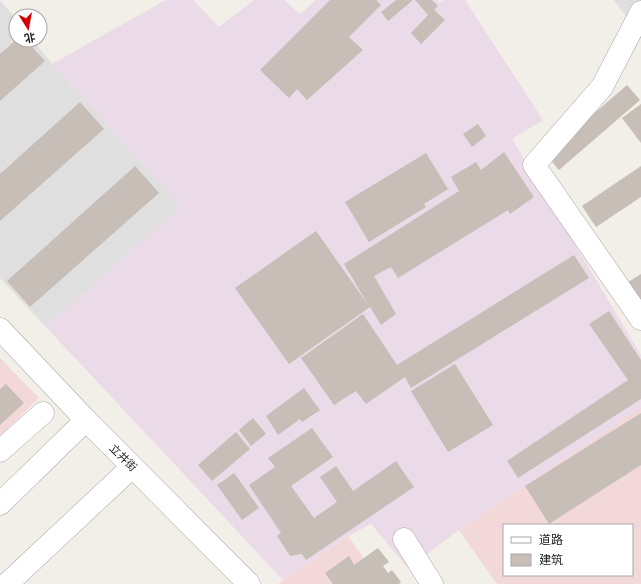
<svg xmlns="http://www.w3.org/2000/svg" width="641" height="584" font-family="Karla,'Noto Sans SC',sans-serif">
	<rect width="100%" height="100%" fill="#f2eee8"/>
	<!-- residential -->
	<g fill="#e0dfdf">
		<path d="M 0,0 L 16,19 L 16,40 L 33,40 L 52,64 L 181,206 L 46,327 L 0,278 Z"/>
		<path d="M 614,0 L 641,0 L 641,37 Z"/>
	</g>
	<!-- commercial -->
	<g fill="#f2d8d8" fill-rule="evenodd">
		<path d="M 0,358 L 39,398 L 0,436 Z"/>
		<path d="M 641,407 L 641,584 L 497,584 L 459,530 ZM 504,525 L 632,525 L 632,575 L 504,575 Z"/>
		<path d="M 348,536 L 382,584 L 278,584 Z"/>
	</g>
	<!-- industrial -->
	<path fill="#ebdae8" d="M 166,0 L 193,0 L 219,27 L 254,0 L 284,0 L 300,14 L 316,0 L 437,0 L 439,3 L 443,0 L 465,0 L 543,120 L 512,139 L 641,355 L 641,407 L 459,530 L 408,568 L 371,524 L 348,536 L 283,580 L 46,327 L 181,206 L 52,64 Z"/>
	<!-- building -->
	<g fill="#c7beb7">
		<path d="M 330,0 L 376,0 L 381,5 L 349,37 L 363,50 L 307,100 L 297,89 L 289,98 L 260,70 Z"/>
		<path d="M 396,0 L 413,0 L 388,21 L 381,12 Z"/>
		<path d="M 415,0 L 432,0 L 438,6 L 434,10 L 445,20 L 421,44 L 411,33 L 432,11 L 428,15 Z"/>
		<path d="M 16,40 L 26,40 L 45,61 L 0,101 L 0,54 Z"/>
		<path d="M 627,85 L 640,100 L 559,170 L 546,155 Z"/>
		<path d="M 80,102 L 104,129 L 0,221 L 0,174 Z"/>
		<path d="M 641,104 L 641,143 L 622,118 Z"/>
		<path d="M 478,124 L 486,136 L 472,147 L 463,134 Z"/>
		<path d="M 504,152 L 534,197 L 510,214 L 508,210 L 398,278 L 391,267 L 374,276 L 396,314 L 381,325 L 370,307 L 289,364 L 235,288 L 316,231 L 369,306 L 344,264 L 459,191 L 451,177 L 476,162 L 481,170 Z"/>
		<path d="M 426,153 L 448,189 L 424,204 L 426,207 L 369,242 L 345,202 Z"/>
		<path d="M 135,166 L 159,193 L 30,307 L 7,281 Z"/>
		<path d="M 641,166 L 641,197 L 596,227 L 582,206 Z"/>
		<path d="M 574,255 L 589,278 L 411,388 L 405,377 L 366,404 L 356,391 L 334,405 L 301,358 L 363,314 L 397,365 Z"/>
		<path d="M 641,274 L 641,305 L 625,284 Z"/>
		<path d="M 609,311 L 641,360 L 641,399 L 518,478 L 507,461 L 628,380 L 589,324 Z"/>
		<path d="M 455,364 L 493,425 L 448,452 L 411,391 Z"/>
		<path d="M 6,384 L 24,403 L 0,425 L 0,389 Z"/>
		<path d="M 304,388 L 320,410 L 302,422 L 300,419 L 278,435 L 266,416 Z"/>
		<path d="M 641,413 L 641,465 L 549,524 L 525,486 Z"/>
		<path d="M 253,418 L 266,434 L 251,446 L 239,430 Z"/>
		<path d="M 312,428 L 333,457 L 291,486 L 314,518 L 337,502 L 320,477 L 336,466 L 353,491 L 396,461 L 414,487 L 306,560 L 302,554 L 290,556 L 277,536 L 281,533 L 249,485 L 275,467 L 268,458 Z"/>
		<path d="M 236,432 L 250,449 L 212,481 L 198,465 Z"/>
		<path d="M 234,473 L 259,508 L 242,520 L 217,485 Z"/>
		<path d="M 378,548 L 389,562 L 383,566 L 388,573 L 392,570 L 401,582 L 399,584 L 333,584 L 325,573 L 349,556 L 354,565 Z"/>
	</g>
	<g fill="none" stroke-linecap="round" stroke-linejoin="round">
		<defs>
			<g id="minor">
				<path d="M 641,12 L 602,87 L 534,165 L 641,319"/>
				<path d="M 0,329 L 86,420 L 249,584"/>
				<path d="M 0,451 L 43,413"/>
				<path d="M 0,504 L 86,420"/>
				<path d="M 404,539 L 432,584"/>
				<path d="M 7,584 L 132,467"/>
			</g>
		</defs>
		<!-- minor casing -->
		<use href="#minor" stroke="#a9a9a9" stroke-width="23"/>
		<!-- minor -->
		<use href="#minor" stroke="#fff" stroke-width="22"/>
	</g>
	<g text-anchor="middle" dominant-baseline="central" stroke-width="3" stroke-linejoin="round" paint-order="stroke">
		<!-- street labels -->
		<g font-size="11" fill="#222" stroke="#fff">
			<text transform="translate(123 458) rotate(45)">立井街</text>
		</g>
	</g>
	<!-- legend -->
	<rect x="503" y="524" width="130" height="52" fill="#ffffff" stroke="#a7a7a7"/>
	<rect x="511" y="537" width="20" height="6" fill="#ffffff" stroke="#a7a7a7"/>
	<text x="539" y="544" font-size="12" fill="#222222">道路</text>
	<rect x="511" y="554" width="20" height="12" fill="#c7beb7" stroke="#a7a7a7"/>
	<text x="539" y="564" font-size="12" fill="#222222">建筑</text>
	<!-- north arrow -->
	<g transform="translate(28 28) rotate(169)"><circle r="19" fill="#ffffff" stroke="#a7a7a7"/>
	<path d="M0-3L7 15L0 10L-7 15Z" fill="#d30007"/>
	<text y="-6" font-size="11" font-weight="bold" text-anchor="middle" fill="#222222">北</text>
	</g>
</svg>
